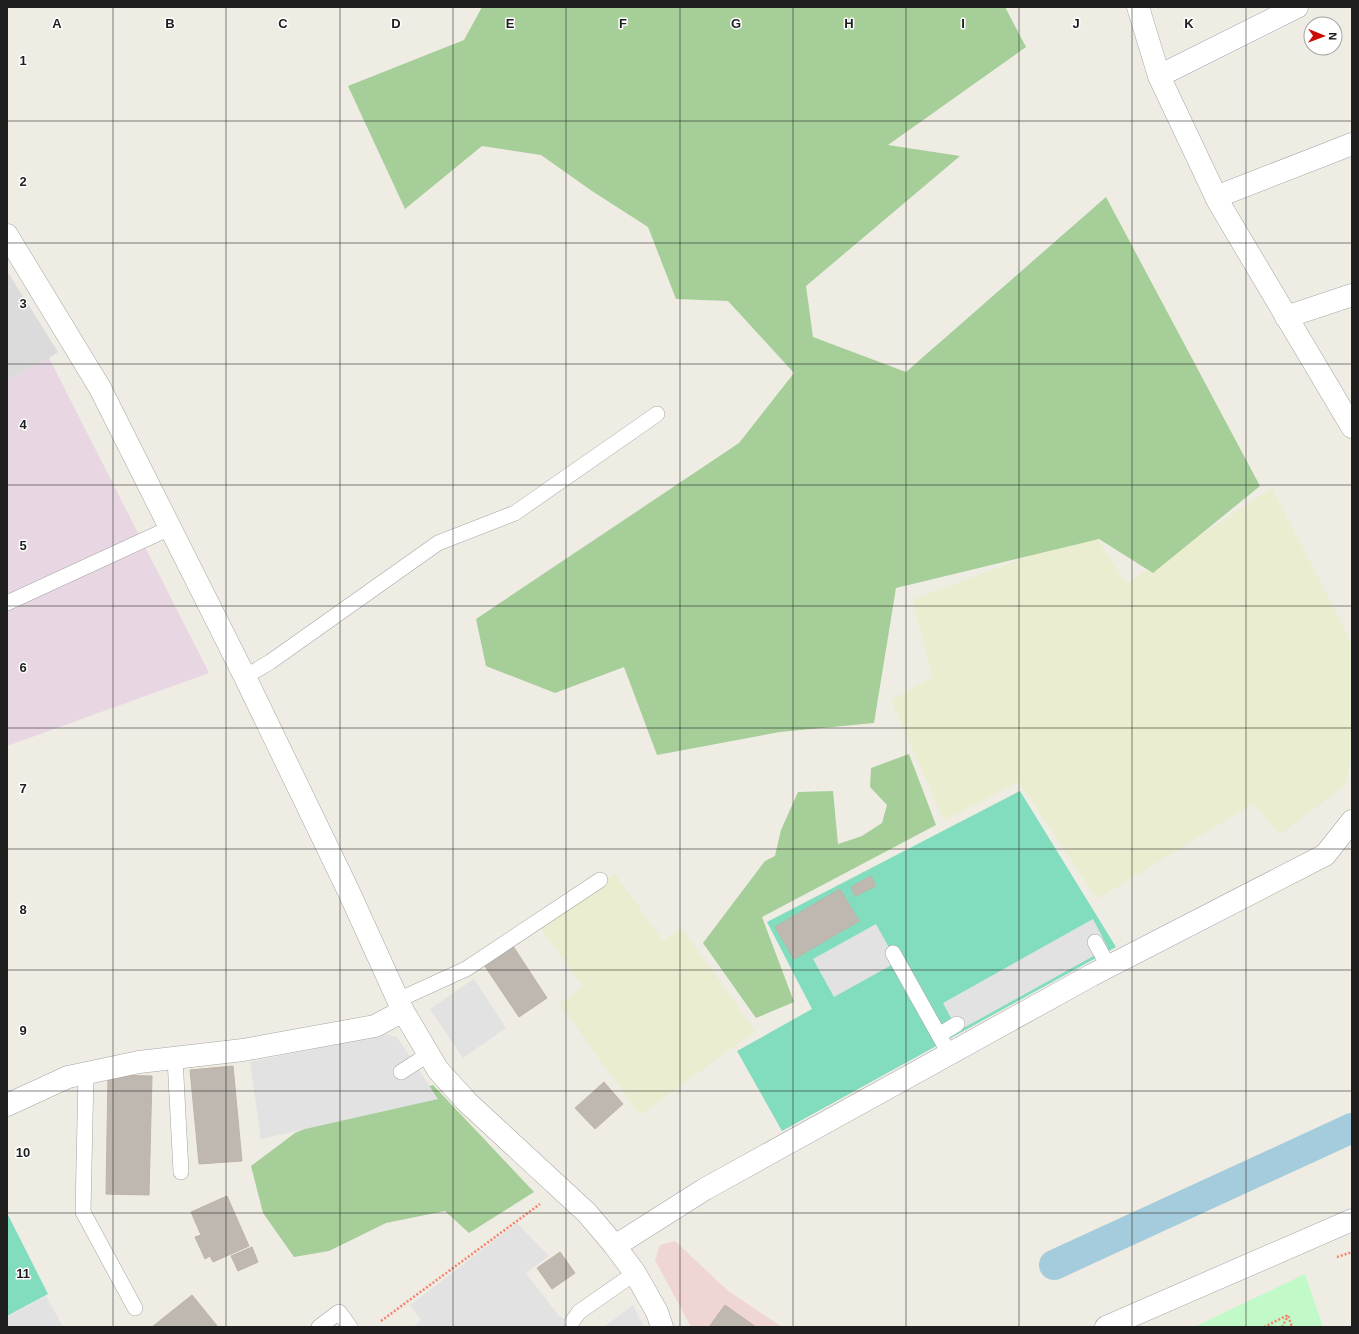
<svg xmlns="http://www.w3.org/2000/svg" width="1359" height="1334" font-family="Arial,sans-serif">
	<rect width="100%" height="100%" fill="#efece4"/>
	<!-- residential -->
	<path fill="#dcdbdb" d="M 7,271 L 58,352 L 49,358 L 7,380 Z"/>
	<!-- commercial -->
	<path fill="#f0d6d3" d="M 675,1241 L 727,1290 L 782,1327 L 691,1327 L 655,1260 L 660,1245 Z"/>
	<!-- industrial -->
	<path fill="#e8d6e3" d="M 49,358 L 209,673 L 7,746 L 7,380 Z"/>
	<!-- farmland -->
	<g fill="#eaedcf">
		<path d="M 1272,488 L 1352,644 L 1352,754 L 1345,786 L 1279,835 L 1254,803 L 1097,899 L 1019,782 L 944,821 L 891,700 L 933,677 L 912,600 L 1093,532 L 1126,584 Z"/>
		<path d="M 615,874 L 663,941 L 682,928 L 755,1031 L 640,1115 L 560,1004 L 583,987 L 541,928 Z"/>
	</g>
	<!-- forest -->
	<g fill="#a5ce99">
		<path d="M 482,7 L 1005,7 L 1026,47 L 888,145 L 960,156 L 806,286 L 813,337 L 906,372 L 1106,197 L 1260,486 L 1153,573 L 1099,539 L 896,588 L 874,723 L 780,732 L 657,755 L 624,667 L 555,693 L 486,666 L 476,619 L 739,443 L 794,373 L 728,301 L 676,299 L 648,227 L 592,191 L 541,155 L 482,146 L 405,209 L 348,86 L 464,40 Z"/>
		<path d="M 909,754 L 936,825 L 762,917 L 794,1002 L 756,1018 L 703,943 L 765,861 L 775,856 L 781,830 L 798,792 L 833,791 L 838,844 L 862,836 L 882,823 L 887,805 L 870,787 L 871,768 Z"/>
		<path d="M 433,1085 L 534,1192 L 469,1233 L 445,1211 L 386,1223 L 329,1251 L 294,1257 L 263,1213 L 251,1166 L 295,1133 L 362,1104 Z"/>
	</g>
	<!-- park -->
	<path fill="#c1f9c8" d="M 1305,1274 L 1323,1327 L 1194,1327 Z"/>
	<!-- pitch -->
	<g fill="#82ddbf">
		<path d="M 1020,791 L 1116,947 L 782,1131 L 737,1051 L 812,1009 L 767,922 Z"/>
		<path d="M 7,1213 L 48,1294 L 7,1316 Z"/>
	</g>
	<!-- parking -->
	<g fill="#e2e2e2">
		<path d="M 1093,919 L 1108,948 L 958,1031 L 943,1003 Z"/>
		<path d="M 876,924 L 897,962 L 834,997 L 813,959 Z"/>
		<path d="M 474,979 L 506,1028 L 463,1058 L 430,1009 Z"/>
		<path d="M 386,1034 L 397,1037 L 438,1099 L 261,1139 L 250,1062 Z"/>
		<path d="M 517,1223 L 549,1256 L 526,1273 L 559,1316 L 579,1327 L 413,1327 L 421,1320 L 410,1305 Z"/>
		<path d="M 46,1296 L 63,1327 L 7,1327 L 7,1317 Z"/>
		<path d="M 633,1305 L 644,1327 L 604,1327 Z"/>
	</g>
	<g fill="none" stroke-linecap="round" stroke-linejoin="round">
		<!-- canal -->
		<path stroke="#a4ccdc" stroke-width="30" d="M 1054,1265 L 1352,1128"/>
	</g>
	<!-- building -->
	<g fill="#bfb8b0" stroke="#c0b3a6">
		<path d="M 871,876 L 876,886 L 855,896 L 851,887 Z"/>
		<path d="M 840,889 L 859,921 L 794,959 L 775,927 Z"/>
		<path d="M 513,946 L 547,998 L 519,1017 L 484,965 Z"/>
		<path d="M 233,1066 L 242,1161 L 199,1164 L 190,1070 Z"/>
		<path d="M 108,1075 L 152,1076 L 149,1195 L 106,1194 Z"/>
		<path d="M 604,1082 L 623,1104 L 595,1129 L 575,1108 Z"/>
		<path d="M 227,1196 L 249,1246 L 213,1262 L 210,1256 L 205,1259 L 195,1237 L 201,1235 L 191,1212 Z"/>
		<path d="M 252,1247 L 258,1262 L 238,1271 L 231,1256 Z"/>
		<path d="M 560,1252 L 575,1273 L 552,1289 L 537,1268 Z"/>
		<path d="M 192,1295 L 218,1327 L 152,1327 Z"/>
		<path d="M 725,1305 L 756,1327 L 709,1327 Z"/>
	</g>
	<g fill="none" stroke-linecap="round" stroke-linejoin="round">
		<defs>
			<g id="service">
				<path d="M 7,603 L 170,528"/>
				<path d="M 245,677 L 270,662 L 438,543 L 515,513 L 657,414"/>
				<path d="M 1095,942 L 1109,967"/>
				<path d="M 893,953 L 950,1055"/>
				<path d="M 398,1000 L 466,969 L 600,880"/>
				<path d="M 939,1035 L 957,1024"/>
				<path d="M 175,1058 L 181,1172"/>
				<path d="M 401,1072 L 429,1054"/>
				<path d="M 86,1073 L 83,1212 L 135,1308"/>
				<path d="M 572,1322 L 579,1312 L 635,1273"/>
				<path d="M 319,1327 L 339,1312 L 350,1327"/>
			</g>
			<g id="minor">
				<path d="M 1138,7 L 1159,76 L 1219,203 L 1352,427"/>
				<path d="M 1159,76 L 1297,7"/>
				<path d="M 1216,197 L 1352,144"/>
				<path d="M 7,235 L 100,388 L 245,677 L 348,890 L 403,1011 L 438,1070 L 467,1102 L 587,1213 L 615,1246 L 635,1273 L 657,1312 L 662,1327"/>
				<path d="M 1286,317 L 1352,295"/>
				<path d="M 7,1105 L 68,1077 L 139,1062 L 243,1050 L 375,1026 L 403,1011"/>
				<path d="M 615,1246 L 705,1189 L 1092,975 L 1325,855 L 1352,821"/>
			</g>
			<path id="tertiary" d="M 1106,1327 L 1352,1220"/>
		</defs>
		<!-- service casing -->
		<use href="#service" stroke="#a5a5a5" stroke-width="16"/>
		<!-- minor casing -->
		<use href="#minor" stroke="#a5a5a5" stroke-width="23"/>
		<!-- tertiary casing -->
		<use href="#tertiary" stroke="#a5a5a5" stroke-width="23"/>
		<!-- path -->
		<g stroke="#f8826b" stroke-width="2.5" stroke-dasharray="2 2" stroke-linecap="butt">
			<path d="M 1337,1257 L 1352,1252"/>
			<path d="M 381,1321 L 540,1204"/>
			<path d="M 1264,1327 L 1288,1315 L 1292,1327"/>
			<path d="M 1282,1327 L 1288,1316"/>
		</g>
		<!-- service -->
		<use href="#service" stroke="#fff" stroke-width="15"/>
		<!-- minor -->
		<use href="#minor" stroke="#fff" stroke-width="22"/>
		<!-- tertiary -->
		<use href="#tertiary" stroke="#fff" stroke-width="22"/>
	</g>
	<!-- grid -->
	<path fill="none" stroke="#1e1e1e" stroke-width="1" stroke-opacity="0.55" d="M 113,7 L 113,1327M 226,7 L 226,1327M 340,7 L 340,1327M 453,7 L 453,1327M 566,7 L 566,1327M 680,7 L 680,1327M 793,7 L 793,1327M 906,7 L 906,1327M 1019,7 L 1019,1327M 1132,7 L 1132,1327M 1246,7 L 1246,1327M 7,121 L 1352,121M 7,243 L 1352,243M 7,364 L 1352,364M 7,485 L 1352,485M 7,606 L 1352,606M 7,728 L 1352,728M 7,849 L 1352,849M 7,970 L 1352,970M 7,1091 L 1352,1091M 7,1213 L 1352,1213"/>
	<g font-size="13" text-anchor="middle" font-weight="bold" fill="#1e1e1e" stroke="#fff" stroke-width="3" stroke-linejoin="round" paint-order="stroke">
		<text x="57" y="28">A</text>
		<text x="170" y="28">B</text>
		<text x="283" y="28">C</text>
		<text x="396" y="28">D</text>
		<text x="510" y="28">E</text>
		<text x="623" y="28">F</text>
		<text x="736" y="28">G</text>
		<text x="849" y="28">H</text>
		<text x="963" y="28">I</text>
		<text x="1076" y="28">J</text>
		<text x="1189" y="28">K</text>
		<text x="23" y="65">1</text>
		<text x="23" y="186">2</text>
		<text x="23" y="308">3</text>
		<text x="23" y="429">4</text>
		<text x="23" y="550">5</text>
		<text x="23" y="672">6</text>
		<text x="23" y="793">7</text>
		<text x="23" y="914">8</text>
		<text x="23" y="1035">9</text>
		<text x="23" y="1157">10</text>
		<text x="23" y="1278">11</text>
	</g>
	<!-- border -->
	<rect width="1359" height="1334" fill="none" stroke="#1e1e1e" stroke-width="16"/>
	<!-- north arrow -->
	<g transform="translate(1323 36) rotate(91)"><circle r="19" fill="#ffffff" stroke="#a5a5a5"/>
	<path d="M0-3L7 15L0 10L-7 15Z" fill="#ca0d02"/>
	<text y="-6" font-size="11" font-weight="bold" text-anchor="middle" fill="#1e1e1e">N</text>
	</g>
</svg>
